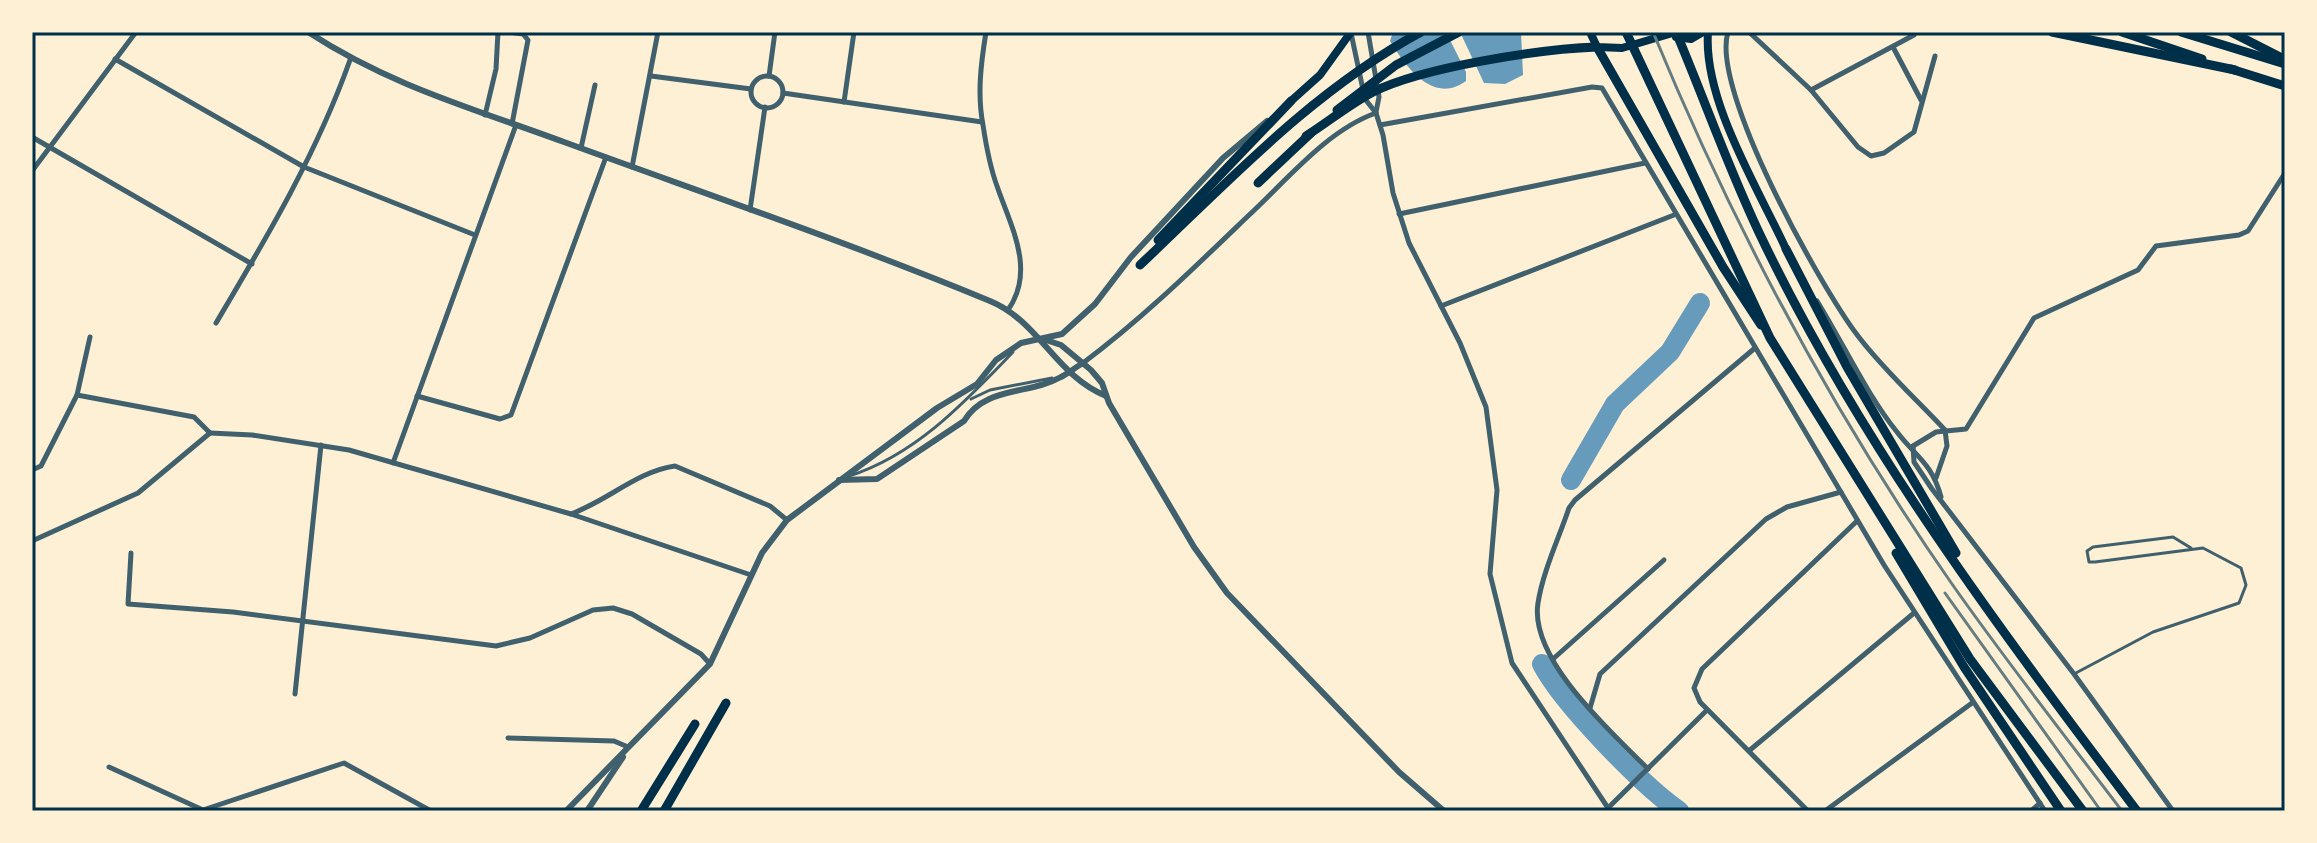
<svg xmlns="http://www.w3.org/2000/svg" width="2317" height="843" font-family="'Crimson Pro',serif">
	<rect width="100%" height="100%" fill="#fdf0d5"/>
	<!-- water -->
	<g fill="#669bbc">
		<path d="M 1393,32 L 1446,32 L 1466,72 L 1466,81 C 1433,105 1406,67 1390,41 Z"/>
		<path d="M 1460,32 L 1521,32 L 1523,75 L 1505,84 L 1484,83 Z"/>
	</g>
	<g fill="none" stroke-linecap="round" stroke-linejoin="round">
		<!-- river -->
		<g stroke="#669bbc" stroke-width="20">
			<path d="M 1571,480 L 1615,404 L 1670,352 L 1700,303"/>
			<path d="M 1542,664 C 1562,703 1642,785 1679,811"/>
		</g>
		<!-- service -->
		<g stroke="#3f606c" stroke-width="3">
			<path d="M 971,399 L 990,390 L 1052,378"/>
			<path d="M 849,476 C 916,455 966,401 1013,352"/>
			<path d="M 2074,674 L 2153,632 L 2239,603 L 2246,585 L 2241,568 L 2203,548 L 2095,562 L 2089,562 L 2087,551 L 2093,547 L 2173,537 L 2191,548"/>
		</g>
		<!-- minor -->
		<g stroke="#3f606c" stroke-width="5">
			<path d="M 508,32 L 523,34 L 528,40 L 512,124"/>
			<path d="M 986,32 C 981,63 977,94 983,125 C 986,145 990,167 997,186 C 1011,227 1036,270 1008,310"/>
			<path d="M 1368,32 L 1379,97 L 1376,112"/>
			<path d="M 1728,32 C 1710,89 1820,286 1858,336 C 1883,369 1916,399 1945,430 L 1947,446 L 1936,478"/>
			<path d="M 1749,32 L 1811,90 L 1858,147 L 1871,156 L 1884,153 L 1914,132 L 1935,56"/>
			<path d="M 1351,33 L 1365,99 L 1376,113 L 1383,135 L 1393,193 L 1409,243 L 1460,343 L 1486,407 L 1497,490 L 1490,574 L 1512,663 L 1610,811"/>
			<path d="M 1893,47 L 1921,100"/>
			<path d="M 115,59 L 304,167 L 475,235"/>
			<path d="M 651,76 L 751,89"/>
			<path d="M 769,76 L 775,32"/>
			<circle cx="767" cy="92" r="16"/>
			<path d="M 1811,90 L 1914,35"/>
			<path d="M 783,93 L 982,122"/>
			<path d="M 844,102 L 854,32"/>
			<path d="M 485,115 L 496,69 L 498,32"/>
			<path d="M 1380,125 L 1592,87 L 1602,88 L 1884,565 L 2045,811"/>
			<path d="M 32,137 L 252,264"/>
			<path d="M 581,148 L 595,85"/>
			<path d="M 632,167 L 658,32"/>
			<path d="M 32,171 L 136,32"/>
			<path d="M 750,210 L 765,107"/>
			<path d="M 1399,214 L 1645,163"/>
			<path d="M 1817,301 C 1843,343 1867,395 1897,432 C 1916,457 1932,463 1941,497"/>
			<path d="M 1441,306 L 1674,215"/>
			<path d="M 216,323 C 267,237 317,153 350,60"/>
			<path d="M 1083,363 C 1142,319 1195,267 1248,216 C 1286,181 1327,130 1376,113"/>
			<path d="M 77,395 L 194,417 L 210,433"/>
			<path d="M 417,396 L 500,419 L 511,415 L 606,157"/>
			<path d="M 210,433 L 252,435 L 349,450 L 571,514 L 751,575"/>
			<path d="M 1913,446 L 1936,432 L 1966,429 L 2034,318 L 2138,270 L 2156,246 L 2239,235 L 2248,231 L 2285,173"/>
			<path d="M 1913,446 L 1914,462 L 1932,489 L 2074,674 L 2173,811"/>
			<path d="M 393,463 L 516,125"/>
			<path d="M 32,470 L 41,466 L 77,395 L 90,337"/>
			<path d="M 571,514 C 607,501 638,471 675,466 L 770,506 L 787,520"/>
			<path d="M 32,541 L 138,493 L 210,433"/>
			<path d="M 131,553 L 128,604 L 233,612 L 496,646 L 530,638 L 593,610 L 613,608 L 632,614 L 701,654 L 710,664"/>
			<path d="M 1553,659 L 1664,560"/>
			<path d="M 295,694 L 321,445"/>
			<path d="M 1590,708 L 1600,674 L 1766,519 L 1787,507 L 1841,492"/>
			<path d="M 508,738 L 614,741 L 628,747"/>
			<path d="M 1750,750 L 1914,613"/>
			<path d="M 109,767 L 203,810 L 344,763 L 431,811"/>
			<path d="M 1648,769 C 1611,732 1529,659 1538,603 C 1543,571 1559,538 1569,508 L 1575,500 L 1755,348"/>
			<path d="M 1608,808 L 1707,710"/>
			<path d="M 1808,811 L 1700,702 L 1694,688 L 1702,669 L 1857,521"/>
			<path d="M 1825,811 L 1972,703"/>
			<path d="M 2031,811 L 2040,803"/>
		</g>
		<!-- tertiary -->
		<g stroke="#3f606c" stroke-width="6">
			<path d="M 308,32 C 391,86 472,108 564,142 C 706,194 850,243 990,301 C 1039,321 1056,376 1106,396"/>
			<path d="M 1046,340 L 1061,345 L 1091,370 L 1102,383 L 1109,403 L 1194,547 L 1227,593 L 1399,772 L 1444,811"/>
			<path d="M 839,480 L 877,479 L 964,421 C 985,386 1029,395 1061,377 C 1069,373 1076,367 1083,363"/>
			<path d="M 566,811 L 710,664 L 762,553 L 787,520 L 937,408 L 977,384 L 996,360 L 1021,343 L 1062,334 L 1095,304 L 1131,257 L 1223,158 L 1267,121"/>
			<path d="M 587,811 L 623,757"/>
		</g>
		<!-- primary -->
		<g stroke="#003049" stroke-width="8">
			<path d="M 1590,32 L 1597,47 L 1622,48 L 1676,32"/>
			<path d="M 1708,32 C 1703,100 1758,188 1786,249"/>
			<path d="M 1676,37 L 1691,39 L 1703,32"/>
			<path d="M 1291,101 L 1320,75 L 1351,32"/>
		</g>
		<!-- trunk -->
		<g stroke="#003049" stroke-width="9">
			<path d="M 1626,32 L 1770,338 L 1970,659 L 2083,811"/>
			<path d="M 1676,32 C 1706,103 1731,176 1765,245 C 1864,449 2001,631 2137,811"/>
			<path d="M 1597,47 L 1723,267 L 1761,325"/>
			<path d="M 1786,249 L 1847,367 L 1956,553"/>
			<path d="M 1896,553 L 1964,667 L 2061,811"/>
		</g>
		<!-- motorway -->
		<g stroke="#003049" stroke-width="9">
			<path d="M 2052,32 L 2235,70"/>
			<path d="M 2122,32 L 2202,59"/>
			<path d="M 2181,32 L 2285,64"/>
			<path d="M 2231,32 L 2282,58"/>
			<path d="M 2231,69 L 2285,86"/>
			<path d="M 1337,110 L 1396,65 L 1459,32"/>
			<path d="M 1306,136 C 1328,122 1350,104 1373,92 C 1423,67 1541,49 1597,47"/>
			<path d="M 1258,183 L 1311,133"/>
			<path d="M 1158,240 L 1291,101"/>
			<path d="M 1140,265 C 1229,181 1312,91 1421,32"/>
			<path d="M 641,811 L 695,724"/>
			<path d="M 664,811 L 726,703"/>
		</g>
		<!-- rail -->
		<g stroke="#657d81" stroke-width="3">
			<path d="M 1653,32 C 1733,226 1832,412 1952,584 C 2006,661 2065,736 2122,811"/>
			<path d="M 1945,593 L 2101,811"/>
		</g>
	</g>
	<!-- border -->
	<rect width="2317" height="843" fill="none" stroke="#fdf0d5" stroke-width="68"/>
	<rect x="34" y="34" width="2249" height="775" fill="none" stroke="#003049" stroke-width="3"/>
</svg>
